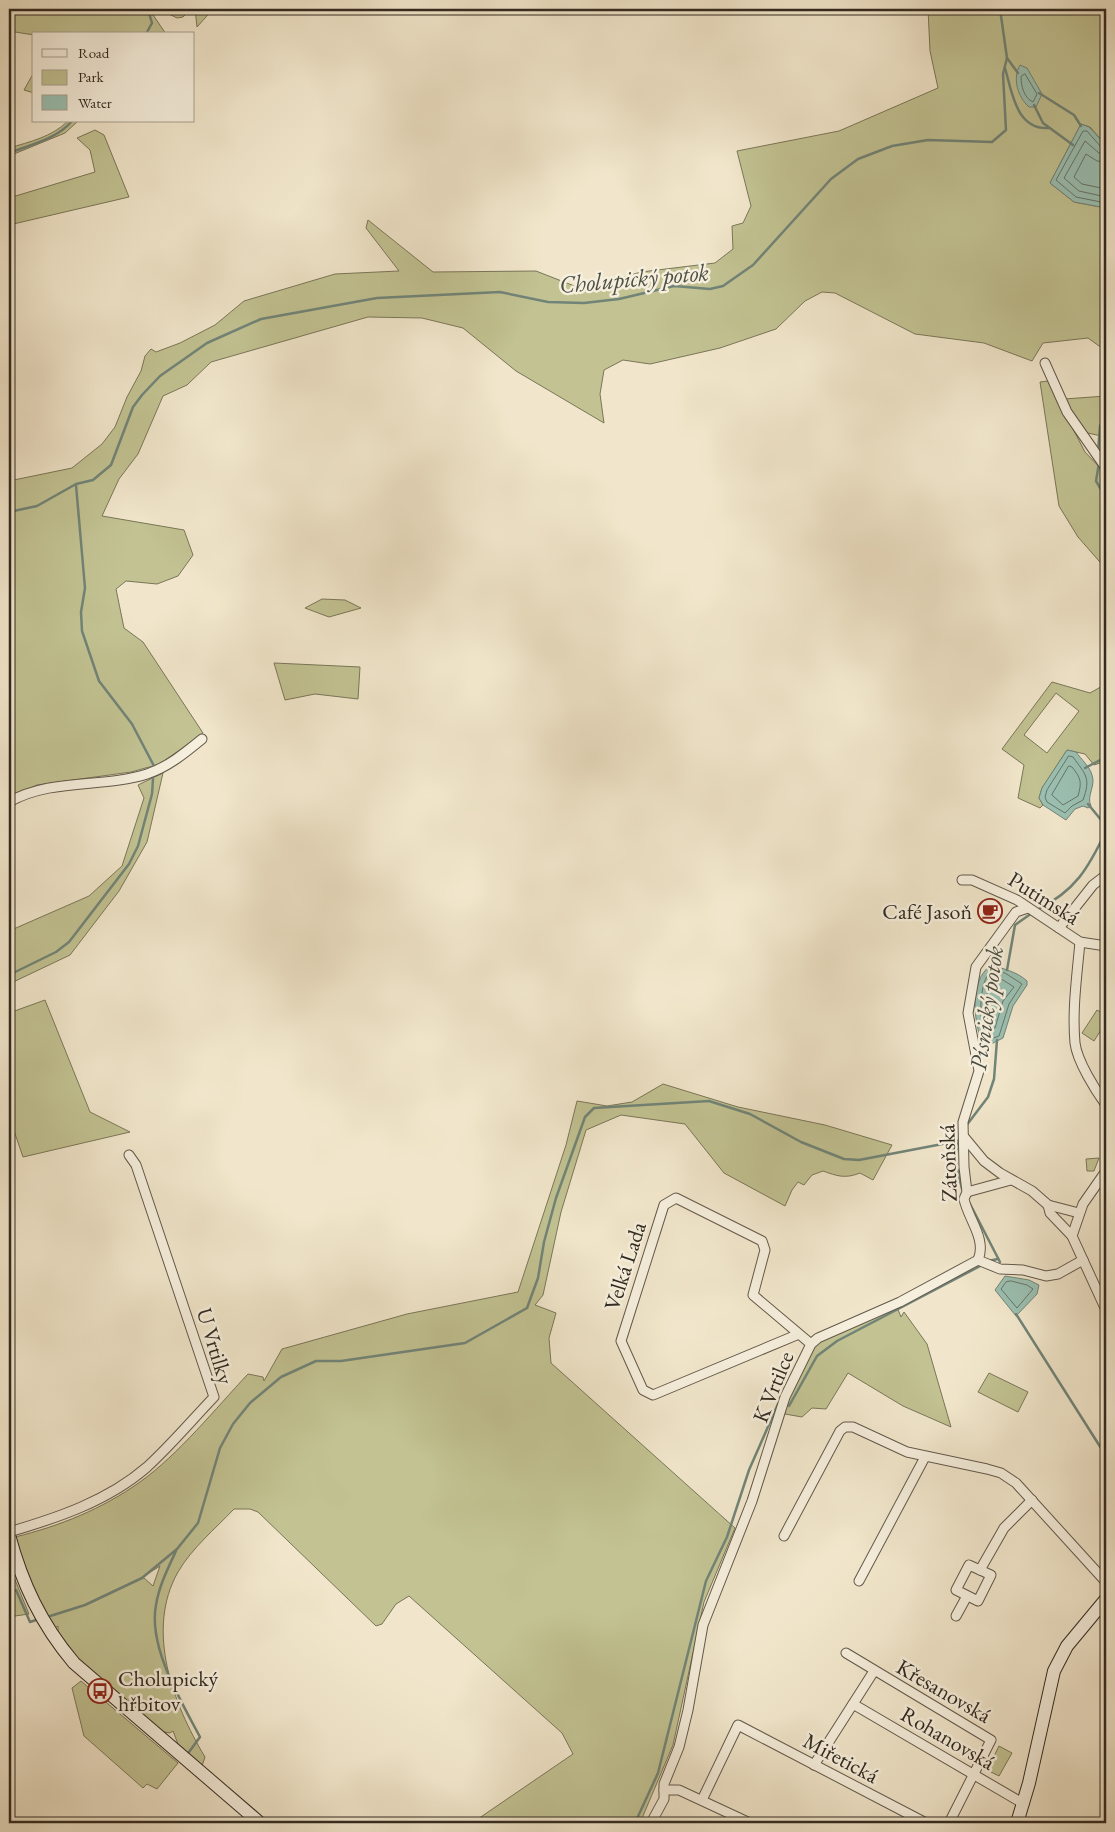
<svg xmlns="http://www.w3.org/2000/svg" width="1115" height="1832" font-family="'EB Garamond',serif">
	<rect width="100%" height="100%" fill="#f1e6cb"/>
	<filter id="stains"><feTurbulence type="fractalNoise" baseFrequency=".004" numOctaves="4"/><feColorMatrix values="0 0 0 0 .2 0 0 0 0 .09 0 0 0 0 .02 0 0 0 .5 -.17"/></filter>
	<radialGradient id="worn" r=".72"><stop offset=".6" stop-color="#630" stop-opacity="0"/><stop offset="1" stop-color="#630" stop-opacity=".3"/></radialGradient>
	<!-- green -->
	<g fill="#c2c292" stroke="#7a7659" fill-rule="evenodd">
		<path d="M 9,9 L 149,9 L 166,34 L 34,35 L 9,31 Z"/>
		<path d="M 159,9 L 191,9 L 183,17 L 177,18 Z"/>
		<path d="M 195,9 L 213,9 L 197,27 Z"/>
		<path d="M 928,9 L 1106,9 L 1106,145 L 1090,127 L 1081,124 L 1050,183 L 1074,202 L 1106,208 L 1106,351 L 1088,338 L 1043,343 L 1032,361 L 984,343 L 915,334 L 835,293 L 822,292 L 805,301 L 776,329 L 720,348 L 650,364 L 623,360 L 604,370 L 600,394 L 604,423 L 516,371 L 463,328 L 422,318 L 368,317 L 211,362 L 187,385 L 163,396 L 138,454 L 119,479 L 102,516 L 184,530 L 193,555 L 178,576 L 157,584 L 126,581 L 116,589 L 124,628 L 143,642 L 203,733 L 160,764 L 131,772 L 37,785 L 9,797 L 9,481 L 72,468 L 102,444 L 115,427 L 127,397 L 141,371 L 145,356 L 151,349 L 156,352 L 180,343 L 215,325 L 244,301 L 335,274 L 399,271 L 366,228 L 368,220 L 433,272 L 536,271 L 582,289 L 641,272 L 715,263 L 733,249 L 732,226 L 743,223 L 751,206 L 737,151 L 839,131 L 938,88 L 930,51 Z"/>
		<path d="M 34,72 L 34,93 L 24,90 Z"/>
		<path d="M 68,121 L 78,121 L 65,133 L 9,156 L 9,148 C 29,142 52,137 68,121 Z"/>
		<path d="M 95,130 L 104,135 L 129,197 L 9,225 L 9,198 L 95,172 L 90,150 L 77,138 Z"/>
		<path d="M 1048,381 L 1085,452 L 1106,474 L 1106,569 L 1078,537 L 1059,506 L 1040,382 Z"/>
		<path d="M 1106,396 L 1106,437 L 1083,432 L 1064,399 Z"/>
		<path d="M 322,599 L 345,600 L 361,608 L 329,617 L 305,608 Z"/>
		<path d="M 274,663 L 360,667 L 358,699 L 315,694 L 285,700 Z"/>
		<path d="M 1052,682 L 1090,693 L 1106,684 L 1106,761 L 1094,765 L 1085,754 L 1067,750 L 1042,788 L 1039,798 L 1043,805 L 1040,808 L 1018,798 L 1024,765 L 1002,749 ZM 1056,693 L 1079,711 L 1047,753 L 1024,735 Z"/>
		<path d="M 163,773 L 147,842 L 119,891 L 70,955 L 9,984 L 9,931 L 89,896 L 122,866 L 144,798 L 138,785 Z"/>
		<path d="M 45,1000 L 90,1112 L 130,1132 L 23,1157 L 9,1116 L 9,1013 Z"/>
		<path d="M 1097,1010 L 1106,1015 L 1106,1022 L 1094,1041 L 1082,1033 Z"/>
		<path d="M 663,1084 L 738,1107 L 825,1125 L 892,1145 L 873,1180 L 860,1173 C 845,1179 837,1176 823,1171 L 812,1175 L 804,1185 L 798,1182 L 792,1190 L 785,1206 L 724,1173 L 685,1124 L 621,1115 L 586,1130 L 561,1212 L 543,1295 L 535,1305 L 556,1313 L 549,1338 L 551,1363 L 735,1528 L 704,1602 L 673,1745 L 640,1823 L 472,1823 L 573,1754 L 562,1733 L 409,1596 L 396,1604 L 382,1624 L 376,1626 L 258,1512 L 250,1509 L 234,1509 C 215,1529 192,1548 178,1572 C 145,1630 173,1704 205,1757 L 202,1766 L 178,1744 L 173,1731 L 170,1733 L 159,1731 L 75,1656 L 58,1634 L 58,1626 L 53,1629 L 37,1601 L 15,1537 C 60,1526 102,1509 140,1482 C 178,1455 216,1408 248,1374 L 263,1377 L 264,1381 L 282,1349 L 407,1314 L 518,1292 L 566,1145 L 577,1101 L 607,1106 L 632,1102 ZM 160,1566 L 153,1586 L 144,1578 L 141,1578 Z"/>
		<path d="M 1099,1158 L 1094,1171 L 1087,1171 L 1086,1159 Z"/>
		<path d="M 897,1307 L 901,1317 L 904,1312 L 927,1344 L 951,1427 L 903,1406 L 848,1373 L 826,1409 L 812,1408 L 802,1417 L 785,1414 L 786,1400 L 815,1344 Z"/>
		<path d="M 989,1373 L 1028,1392 L 1018,1412 L 978,1392 Z"/>
		<path d="M 9,1565 L 29,1614 L 15,1616 L 9,1623 Z"/>
		<path d="M 81,1681 L 178,1763 L 157,1789 L 147,1784 L 143,1788 L 84,1736 L 72,1688 Z"/>
		<path d="M 999,1746 L 1012,1753 L 999,1776 L 987,1770 Z"/>
	</g>
	<!-- water -->
	<g fill="#9bc0b2" stroke="#718478">
		<path d="M 1020,65 L 1027,68 L 1042,94 L 1036,107 L 1029,107 C 1018,97 1012,79 1020,65 Z"/>
		<path d="M 1081,124 L 1089,127 L 1106,145 L 1106,208 L 1074,202 L 1050,183 Z"/>
		<path d="M 1067,750 L 1076,752 C 1081,759 1090,767 1092,775 C 1096,786 1086,796 1091,806 L 1088,808 L 1083,806 L 1075,809 L 1066,820 L 1043,805 L 1039,798 L 1042,788 Z"/>
		<path d="M 991,965 C 1003,969 1016,971 1027,981 L 1027,985 L 1013,1006 L 1003,1038 L 987,1046 L 983,1046 C 974,1022 968,982 991,965 Z"/>
		<path d="M 1005,1276 L 1029,1280 L 1039,1285 L 1037,1294 L 1016,1316 L 995,1290 Z"/>
	</g>
	<g fill="none" stroke-linecap="round" stroke-linejoin="round">
		<!-- shore -->
		<g stroke="#667569" stroke-width="1">
			<path d="M 1025,74 L 1037,94 L 1033,102 C 1024,98 1021,86 1021,77 Z"/>
			<path d="M 1106,148 L 1101,147 L 1087,131 L 1083,131 L 1056,180 L 1076,197 L 1106,203"/>
			<path d="M 1106,155 L 1099,153 L 1085,141 L 1064,178 L 1079,191 L 1106,197"/>
			<path d="M 1106,162 L 1097,161 L 1086,154 L 1074,177 L 1082,184 L 1106,189"/>
			<path d="M 1069,756 L 1073,757 C 1086,775 1091,778 1083,800 L 1072,806 L 1065,813 L 1047,802 L 1045,797 L 1047,790 Z"/>
			<path d="M 1069,766 L 1072,767 C 1081,778 1082,782 1078,796 L 1063,805 L 1052,795 Z"/>
			<path d="M 991,971 L 1005,973 L 1022,984 L 1009,1004 L 999,1036 L 988,1040 C 978,1028 978,981 991,971 Z"/>
			<path d="M 994,978 L 1003,980 L 1014,987 L 1003,1001 L 995,1028 L 992,1030 C 984,1020 984,986 994,978 Z"/>
			<path d="M 1011,1281 L 1027,1285 L 1033,1289 L 1017,1308 L 1001,1289 L 1006,1282 Z"/>
		</g>
		<!-- stream -->
		<g stroke="#718478" stroke-width="2.5">
			<path d="M 143,9 L 149,13 L 152,23 L 146,34"/>
			<path d="M 1000,9 L 1007,58 L 1018,73"/>
			<path d="M 1005,68 C 1012,92 1016,130 1049,128"/>
			<path d="M 1039,93 L 1074,115 L 1081,126"/>
			<path d="M 1034,105 L 1043,123 L 1073,145"/>
			<path d="M 9,153 C 30,145 57,139 72,121"/>
			<path d="M 1098,452 L 1100,426 L 1106,416"/>
			<path d="M 1099,463 L 1096,481 L 1106,498"/>
			<path d="M 76,485 L 85,588 L 81,612 L 82,631 L 99,681 L 132,724 L 154,766"/>
			<path d="M 9,512 L 37,506 L 76,484 L 93,480 L 111,465 L 133,407 L 142,395 L 160,376 L 207,343 L 261,319 L 377,298 L 500,292 L 548,302 L 584,303 L 619,299 L 674,286 L 710,289 L 723,286 L 753,265 L 831,179 L 858,159 L 892,146 L 928,140 L 992,142 L 1006,130 L 1003,74 L 1007,58"/>
			<path d="M 1085,768 L 1106,757"/>
			<path d="M 1088,804 L 1106,826"/>
			<path d="M 1037,910 C 1075,891 1088,869 1106,831"/>
			<path d="M 1007,970 L 1015,925 L 1032,913"/>
			<path d="M 9,975 L 56,952 L 69,942 L 129,864 L 138,846 L 152,794 L 153,779"/>
			<path d="M 966,1126 L 988,1097 L 994,1079 L 997,1040"/>
			<path d="M 960,1134 L 955,1159 L 962,1189"/>
			<path d="M 969,1202 L 1000,1262"/>
			<path d="M 988,1261 L 998,1259"/>
			<path d="M 1016,1314 L 1106,1456"/>
			<path d="M 789,1406 L 817,1356 L 837,1341 L 984,1264"/>
			<path d="M 176,1551 C 168,1568 159,1586 156,1605 C 148,1647 181,1701 200,1737 L 189,1752"/>
			<path d="M 9,1594 L 16,1590 L 30,1622 L 36,1620"/>
			<path d="M 47,1617 L 85,1605 L 142,1578 L 177,1549 L 198,1523 L 220,1448 L 233,1424 L 250,1403 L 281,1377 L 316,1361 L 341,1361 L 465,1343 L 527,1308 L 538,1278 L 544,1242 L 556,1198 L 585,1117 L 594,1108 L 709,1101 L 750,1114 L 801,1142 L 844,1159 L 859,1160 L 958,1141"/>
			<path d="M 635,1823 L 658,1773 L 706,1581 L 727,1537 L 749,1470 L 778,1404"/>
		</g>
		<defs>
			<g id="street">
				<path d="M 1045,363 L 1067,412 L 1106,468"/>
				<path d="M 9,802 C 51,778 104,788 147,774 C 168,767 185,753 202,739"/>
				<path d="M 962,880 L 972,880 L 1017,900 L 1080,942 L 1106,946"/>
				<path d="M 1059,928 L 1093,885 L 1106,875"/>
				<path d="M 1080,942 C 1077,975 1072,1010 1075,1043 C 1077,1061 1096,1091 1106,1105"/>
				<path d="M 965,1138 L 984,1161 L 1000,1173 L 1032,1191 L 1048,1205 L 1079,1213"/>
				<path d="M 1106,1171 L 1083,1204 L 1072,1236 L 1106,1310"/>
				<path d="M 967,1192 L 1011,1180"/>
				<path d="M 1048,1205 L 1050,1213 L 1072,1236"/>
				<path d="M 978,1260 C 987,1239 968,1219 964,1199 L 967,1192 L 964,1167 L 963,1122 L 979,1071 L 968,1013 L 976,967 L 1016,912 L 1028,908"/>
				<path d="M 978,1260 L 1000,1269 L 1023,1270 L 1046,1276 L 1058,1274 L 1083,1260"/>
				<path d="M 799,1334 L 653,1395 L 643,1390 L 621,1341 L 664,1205 L 676,1198 L 762,1241 L 765,1250 L 753,1295 L 811,1344"/>
				<path d="M 9,1532 C 57,1518 108,1501 147,1467 C 171,1445 192,1420 214,1397 L 136,1165 L 129,1155"/>
				<path d="M 784,1536 L 840,1431 L 845,1427 L 853,1427 L 907,1452 L 987,1469 L 1001,1473 L 1016,1483 L 1106,1582"/>
				<path d="M 969,1565 L 991,1575 L 978,1601 L 956,1590 Z"/>
				<path d="M 980,1570 L 1004,1528 L 1032,1500"/>
				<path d="M 859,1581 L 925,1457"/>
				<path d="M 956,1616 L 967,1596"/>
				<path d="M 846,1653 L 991,1740 L 949,1823"/>
				<path d="M 853,1704 L 1024,1804"/>
				<path d="M 814,1765 L 874,1671"/>
				<path d="M 664,1790 L 679,1790 L 750,1823"/>
				<path d="M 702,1800 L 738,1725 L 926,1823"/>
				<path d="M 651,1823 L 664,1799 L 664,1784 L 679,1747 L 688,1710 L 703,1625 L 752,1501 L 785,1397 L 811,1344 L 818,1338 L 900,1302 L 978,1260"/>
			</g>
			<g id="secondary">
				<path d="M 9,1535 C 22,1583 41,1624 74,1663 L 260,1823"/>
				<path d="M 1017,1823 L 1029,1783 L 1054,1671 L 1067,1646 L 1106,1599"/>
			</g>
		</defs>
		<!-- street casing -->
		<use href="#street" stroke="#62594b" stroke-width="11"/>
		<!-- secondary casing -->
		<use href="#secondary" stroke="#322a20" stroke-width="14"/>
		<!-- street -->
		<use href="#street" stroke="#f6efdd" stroke-width="9"/>
		<!-- secondary -->
		<use href="#secondary" stroke="#f6efdd" stroke-width="12"/>
	</g>
	<!-- icons -->
	<defs>
		<symbol id="cafe-ring" viewBox="-11 -11 22 22"><circle r="9.5" fill="#f6efdd" stroke="#8f2418" stroke-width="1.5"/><path d="M-5.5-4.5H6V0H3Q3 3.5 0 3.5H-2.5Q-5.5 3.5-5.5 0ZM3-3.2v2h1.7v-2ZM-6 4.5H4V6H-6Z" fill="#8f2418"/></symbol>
		<symbol id="bus-ring" viewBox="-11 -11 22 22"><circle r="9.5" fill="#f6efdd" stroke="#8f2418" stroke-width="1.5"/><path d="M-5-6H5V4H4V6H2V4H-2V6H-4V4H-5ZM-3.5-4V0h7V-4ZM-3.5 1.2v1.5H-2V1.2ZM2 1.2v1.5H3.5V1.2Z" fill="#8f2418"/></symbol>
	</defs>
	<g fill-rule="evenodd">
		<use href="#cafe-ring" x="976" y="897" width="28" height="28"/>
		<use href="#bus-ring" x="86" y="1677" width="28" height="28"/>
	</g>
	<g text-anchor="middle" dominant-baseline="central" stroke-width="5" stroke-linejoin="round" paint-order="stroke">
		<!-- street labels -->
		<g font-size="22" fill="#322a20" stroke="#f6efdd">
			<text transform="translate(1044 898) rotate(32)">Putimská</text>
			<text transform="translate(948 1163) rotate(-92)">Zátoňská</text>
			<text transform="translate(625 1266) rotate(-72)">Velká Lada</text>
			<text transform="translate(215 1346) rotate(73)">U Vrtilky</text>
			<text transform="translate(773 1387) rotate(-68)">K Vrtilce</text>
			<text transform="translate(944 1691) rotate(30)">Křesanovská</text>
			<text transform="translate(948 1738) rotate(30)">Rohanovská</text>
			<text transform="translate(841 1758) rotate(28)">Miřetická</text>
		</g>
		<!-- poi labels -->
		<g font-size="22" fill="#322a20" stroke="#f6efdd" text-anchor="end">
			<text x="972" y="911">Café Jasoň</text>
			<text x="118" y="1678" text-anchor="start">Cholupický<tspan x="118" dy="25">hřbitov</tspan></text>
		</g>
		<!-- water labels -->
		<g font-size="24" font-style="italic" fill="#4c5044" stroke="#f6efdd">
			<text transform="translate(634 278) rotate(-5)">Cholupický potok</text>
			<text transform="translate(986 1008) rotate(-82)">Písnický potok</text>
		</g>
	</g>
	<!-- margin -->
	<rect width="1115" height="1832" fill="none" stroke="#f1e6cb" stroke-width="30"/>
	<rect x="10" y="10" width="1095" height="1812" fill="none" stroke="#322a20" stroke-width="2.5"/>
	<rect x="15" y="15" width="1085" height="1802" fill="none" stroke="#322a20"/>
	<!-- legend -->
	<rect x="32" y="32" width="162" height="90" fill="#f6efdd" stroke="#a8a091"/>
	<rect x="42" y="49" width="25" height="8" fill="#f6efdd" stroke="#a8a091"/>
	<text x="78" y="58" font-size="15" fill="#322a20">Road</text>
	<rect x="42" y="70" width="25" height="15" fill="#c2c292" stroke="#a8a091"/>
	<text x="78" y="82" font-size="15" fill="#322a20">Park</text>
	<rect x="42" y="95" width="25" height="15" fill="#9bc0b2" stroke="#a8a091"/>
	<text x="78" y="108" font-size="15" fill="#322a20">Water</text>
	<rect width="100%" height="100%" filter="url(#stains)"/>
	<rect width="100%" height="100%" fill="url(#worn)"/>
</svg>
